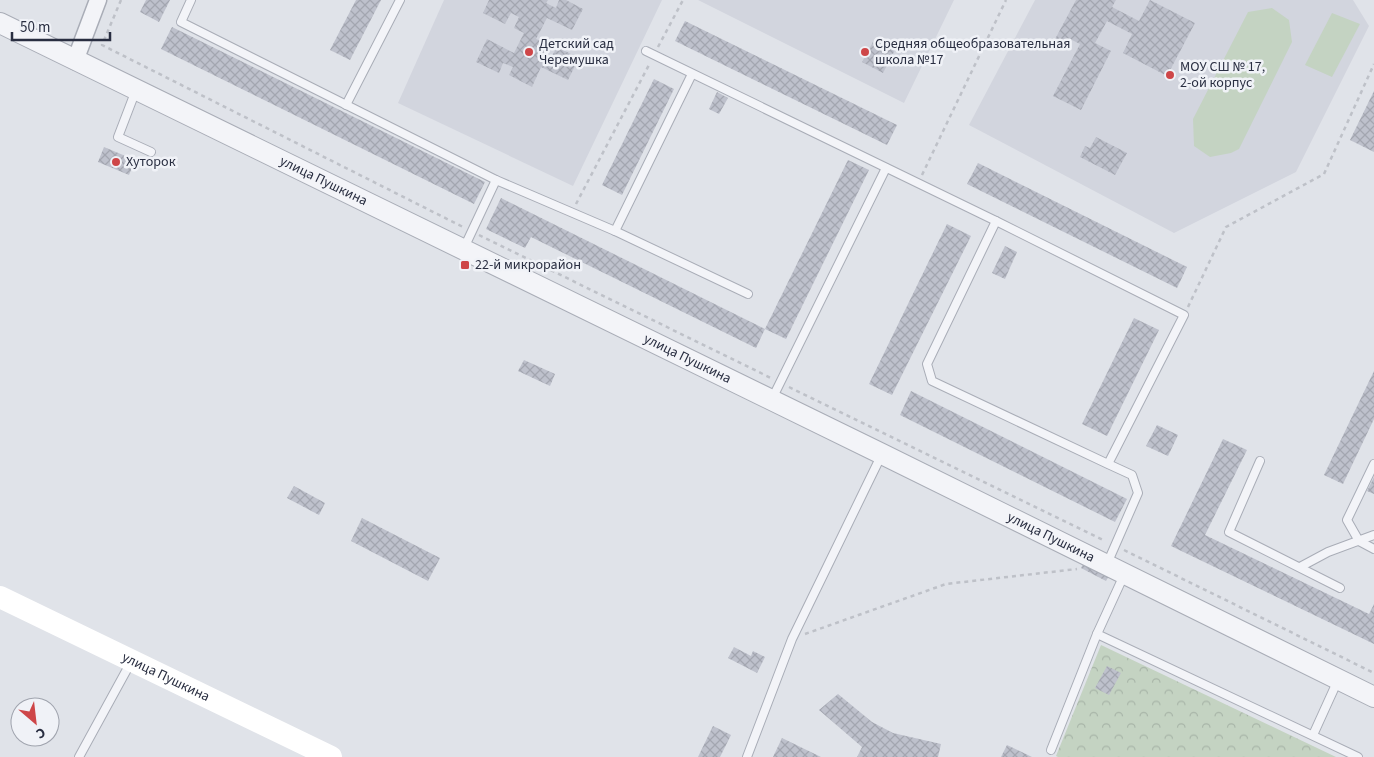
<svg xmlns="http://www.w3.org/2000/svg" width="1374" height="757" font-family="'Source Sans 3',sans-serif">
	<defs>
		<pattern id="forest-crowns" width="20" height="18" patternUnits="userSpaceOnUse" patternTransform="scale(1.25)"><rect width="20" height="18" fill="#c4d3c2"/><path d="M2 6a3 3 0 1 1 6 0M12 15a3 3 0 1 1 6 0" fill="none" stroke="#a8b5a8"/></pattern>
		<pattern id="building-cross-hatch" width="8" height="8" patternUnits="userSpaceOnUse" patternTransform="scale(1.25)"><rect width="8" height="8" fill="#bec1cc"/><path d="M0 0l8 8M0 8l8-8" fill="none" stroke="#a3a6b0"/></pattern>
	</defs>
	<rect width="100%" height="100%" fill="#e0e3e9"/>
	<!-- built -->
	<g fill="#d2d5de">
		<path d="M 444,0 L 662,0 L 573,186 L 398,103 Z"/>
		<path d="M 698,0 L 954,0 L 904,103 Z"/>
		<path d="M 1035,0 L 1353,0 L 1369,26 L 1296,172 L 1174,233 L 969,125 Z"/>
	</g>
	<!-- green -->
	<g fill="#c4d3c2">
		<path d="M 1272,8 L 1289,20 L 1292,42 L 1239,149 L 1231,153 L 1210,157 L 1194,146 L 1193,119 L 1248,12 Z"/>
		<path d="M 1332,13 L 1360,24 L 1332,77 L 1305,65 Z"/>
	</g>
	<!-- forest -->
	<path fill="url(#forest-crowns)" d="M 1101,645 L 1336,757 L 1058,757 L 1056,756 Z"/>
	<!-- building -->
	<g fill="url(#building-cross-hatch)">
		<path d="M 146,0 L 170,0 L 159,22 L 140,12 Z"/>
		<path d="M 356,0 L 381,0 L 350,60 L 330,50 Z"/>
		<path d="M 489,0 L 548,0 L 546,3 L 556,8 L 559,0 L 566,0 L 583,9 L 572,30 L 547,18 L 536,39 L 548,44 L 544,52 L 552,56 L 557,47 L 579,58 L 568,80 L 541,67 L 532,87 L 509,75 L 513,67 L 503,63 L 499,73 L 476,62 L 487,39 L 514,53 L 524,33 L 514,28 L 519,17 L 511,13 L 505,24 L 483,13 Z"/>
		<path d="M 1076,0 L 1116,0 L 1112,7 L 1139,21 L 1150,0 L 1195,23 L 1167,76 L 1123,53 L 1132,34 L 1107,21 L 1095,43 L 1111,51 L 1081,110 L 1053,96 L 1080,44 L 1072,40 L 1066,50 L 1053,43 Z"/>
		<path d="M 685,21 L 897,125 L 887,145 L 675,41 Z"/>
		<path d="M 172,27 L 485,182 L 474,204 L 161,49 Z"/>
		<path d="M 874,40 L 895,50 L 883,73 L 862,62 Z"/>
		<path d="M 654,79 L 674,89 L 622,195 L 602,185 Z"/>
		<path d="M 1374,91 L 1374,152 L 1350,140 Z"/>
		<path d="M 717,92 L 728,98 L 719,114 L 709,109 Z"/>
		<path d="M 1096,137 L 1127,153 L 1115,175 L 1080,157 L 1085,146 L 1090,148 Z"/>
		<path d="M 104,147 L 135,160 L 129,175 L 98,162 Z"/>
		<path d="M 848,160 L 869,170 L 786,339 L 765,329 Z"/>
		<path d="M 978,163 L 1187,267 L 1177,288 L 967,184 Z"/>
		<path d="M 501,198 L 765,329 L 756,348 L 531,237 L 525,248 L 486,229 Z"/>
		<path d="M 947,224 L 971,236 L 892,395 L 869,384 Z"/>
		<path d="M 1005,246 L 1017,252 L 1005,279 L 992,273 Z"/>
		<path d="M 1134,318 L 1159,330 L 1107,436 L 1082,424 Z"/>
		<path d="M 524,360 L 555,374 L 550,386 L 518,371 Z"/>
		<path d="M 1374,371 L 1374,419 L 1343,484 L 1324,475 Z"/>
		<path d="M 911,391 L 1127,499 L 1115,522 L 900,415 Z"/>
		<path d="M 1157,425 L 1178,435 L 1168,456 L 1146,446 Z"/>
		<path d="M 1223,439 L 1247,450 L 1205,535 L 1369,614 L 1374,604 L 1374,644 L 1171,546 Z"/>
		<path d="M 1374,477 L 1374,494 L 1367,491 Z"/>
		<path d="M 294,486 L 325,503 L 319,515 L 287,498 Z"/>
		<path d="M 362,518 L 440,558 L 428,581 L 351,541 Z"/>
		<path d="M 1085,560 L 1111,572 L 1106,581 L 1081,568 Z"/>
		<path d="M 734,647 L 751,656 L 753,651 L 765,657 L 757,673 L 728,658 Z"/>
		<path d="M 1107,666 L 1121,673 L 1109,695 L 1095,688 Z"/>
		<path d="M 838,694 L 872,722 L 893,733 L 941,744 L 938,757 L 857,757 L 862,747 L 819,710 Z"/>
		<path d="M 713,726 L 731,735 L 720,757 L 698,757 Z"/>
		<path d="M 782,738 L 821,757 L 773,757 Z"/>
		<path d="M 1007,745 L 1032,757 L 1001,757 Z"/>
	</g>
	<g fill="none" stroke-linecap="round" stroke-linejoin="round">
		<defs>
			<g id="service">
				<path d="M 191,0 L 181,22 L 496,180 L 615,231 L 748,294"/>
				<path d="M 646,51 L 996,221"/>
				<path d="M 136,90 L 118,137 L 151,152"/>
				<path d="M 346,105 L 400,0"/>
				<path d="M 615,231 L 692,74"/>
				<path d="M 464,248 L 496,180"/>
				<path d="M 772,399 L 886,168"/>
				<path d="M 1260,461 L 1229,532 L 1340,588"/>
				<path d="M 1374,464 L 1347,520 L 1359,541 L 1374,549"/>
				<path d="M 1107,564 L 1138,493 L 1132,475 L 1108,464 L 932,381 L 927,364 L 996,221 L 1184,315 L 1108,464"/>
				<path d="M 1300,567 L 1328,552 L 1374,535"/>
				<path d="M 1097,634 L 1358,757"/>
				<path d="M 1313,735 L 1338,680"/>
				<path d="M 1051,750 L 1097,634 L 1124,575"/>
				<path d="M 79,757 L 131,662"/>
				<path d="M 747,757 L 792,639 L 881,456"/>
			</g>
			<path id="minor" d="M 75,61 L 98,0"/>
			<g id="tertiary">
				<path id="s1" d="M 0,23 L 882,454 L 1374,697"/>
			</g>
		</defs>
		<!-- service casing -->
		<use href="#service" stroke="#a9adb7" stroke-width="10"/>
		<!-- minor casing -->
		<use href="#minor" stroke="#a9adb7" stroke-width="19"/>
		<!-- tertiary casing -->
		<use href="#tertiary" stroke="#a9adb7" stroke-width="22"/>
		<!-- path -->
		<g stroke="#bec1c8" stroke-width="2.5" stroke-dasharray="4 4" stroke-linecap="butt">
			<path d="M 121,0 L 102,45 L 463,227"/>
			<path d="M 658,47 L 683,0"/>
			<path d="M 922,175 L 1006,0"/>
			<path d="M 576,204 L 650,63"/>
			<path d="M 479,235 L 773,379"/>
			<path d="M 1188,307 L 1226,227 L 1324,174 L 1374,64"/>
			<path d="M 789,387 L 1105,541"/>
			<path d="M 1124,550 L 1374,673"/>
			<path d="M 805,634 L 946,584 L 1077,569"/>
		</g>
		<!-- service -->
		<use href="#service" stroke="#f3f4f8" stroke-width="8"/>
		<!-- minor -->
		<use href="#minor" stroke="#f3f4f8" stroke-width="16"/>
		<!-- tertiary -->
		<use href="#tertiary" stroke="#f3f4f8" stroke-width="20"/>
		<!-- secondary -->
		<path stroke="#fff" stroke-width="22" id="s2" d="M 0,597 L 331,757"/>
	</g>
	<!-- markers -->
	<g fill="#ce4648" stroke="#f0f2f7" stroke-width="2">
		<circle cx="529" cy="52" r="5"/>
		<circle cx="865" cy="52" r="5"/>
		<circle cx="1170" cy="75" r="5"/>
		<circle cx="116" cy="162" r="5"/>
		<rect x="460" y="260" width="10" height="10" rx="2.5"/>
	</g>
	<g text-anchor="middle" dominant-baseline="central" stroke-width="5" stroke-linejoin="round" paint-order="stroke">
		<!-- poi labels -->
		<g font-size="14" fill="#292e41" stroke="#f0f2f7" text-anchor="start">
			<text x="539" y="44">Детский сад<tspan x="539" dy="16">Черемушка</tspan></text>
			<text x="875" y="44">Средняя общеобразовательная<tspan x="875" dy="16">школа №17</tspan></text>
			<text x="1180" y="67">МОУ СШ № 17,<tspan x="1180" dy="16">2-ой корпус</tspan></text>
			<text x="126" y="162">Хуторок</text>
			<text x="475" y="265">22-й микрорайон</text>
		</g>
		<!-- street labels -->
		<g font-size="14" fill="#292e41" stroke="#f0f2f7">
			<text stroke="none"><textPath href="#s1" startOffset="360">улица Пушкина</textPath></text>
			<text stroke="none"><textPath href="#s1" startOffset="765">улица Пушкина</textPath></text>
			<text stroke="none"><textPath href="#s1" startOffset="1170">улица Пушкина</textPath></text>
			<text stroke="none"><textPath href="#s2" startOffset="184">улица Пушкина</textPath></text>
		</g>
	</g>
	<!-- north arrow -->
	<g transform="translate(35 722) rotate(152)"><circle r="24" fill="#f0f2f7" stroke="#a0a4ae"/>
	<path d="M0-4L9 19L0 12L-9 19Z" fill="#ce4648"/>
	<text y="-8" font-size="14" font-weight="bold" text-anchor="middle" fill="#292e41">С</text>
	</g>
	<!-- scale -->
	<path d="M12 32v8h98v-8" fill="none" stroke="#292e41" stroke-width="2.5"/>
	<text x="20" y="32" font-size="15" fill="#292e41" stroke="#f0f2f7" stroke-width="4" paint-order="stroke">50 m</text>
</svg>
